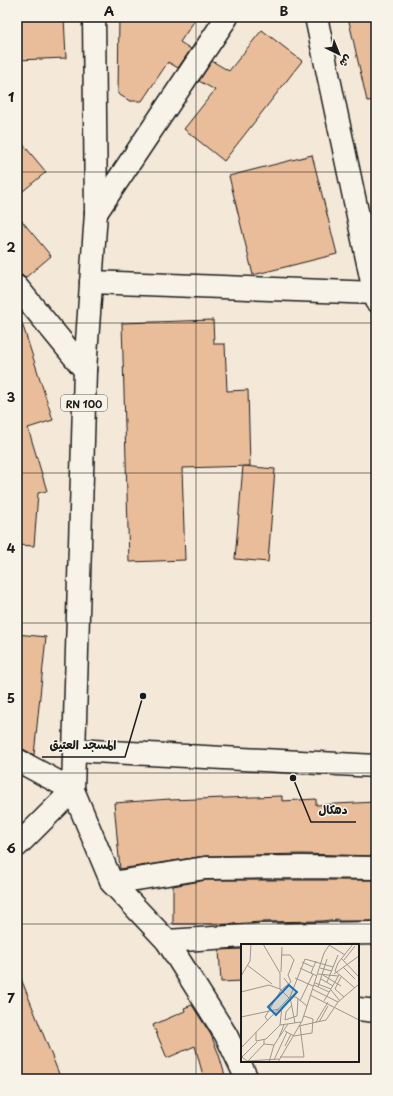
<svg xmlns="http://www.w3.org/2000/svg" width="393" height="1096" font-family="'Playpen Sans','Playpen Sans Arabic',sans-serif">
	<rect width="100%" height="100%" fill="#f4e8d8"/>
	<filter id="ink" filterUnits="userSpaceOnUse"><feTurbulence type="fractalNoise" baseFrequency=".025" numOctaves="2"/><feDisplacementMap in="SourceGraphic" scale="8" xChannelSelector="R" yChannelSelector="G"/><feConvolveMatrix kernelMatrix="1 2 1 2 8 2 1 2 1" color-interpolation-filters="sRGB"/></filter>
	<g filter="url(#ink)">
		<!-- building -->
		<g fill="#eabd9a" stroke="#1c1c1c">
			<path d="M 17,17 L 64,17 L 66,58 L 17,60 Z"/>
			<path d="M 119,17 L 197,17 L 180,42 L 191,49 L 178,68 L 168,62 L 142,101 L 130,101 L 118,94 Z"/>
			<path d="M 348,17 L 376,17 L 376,100 L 367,101 Z"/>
			<path d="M 262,30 L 302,61 L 224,161 L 184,129 L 215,90 L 199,81 L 212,61 L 229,71 Z"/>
			<path d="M 17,137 L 46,172 L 17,196 Z"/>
			<path d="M 312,155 L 337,254 L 253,275 L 229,176 Z"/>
			<path d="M 17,215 L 51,256 L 25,278 L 22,275 L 17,275 Z"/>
			<path d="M 213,320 L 214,344 L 225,344 L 227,391 L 248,390 L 250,466 L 182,468 L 185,560 L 129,562 L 122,323 Z"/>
			<path d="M 22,323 L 53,420 L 28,428 L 47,491 L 38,493 L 34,546 L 17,545 L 17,324 Z"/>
			<path d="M 243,466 L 275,469 L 268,562 L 235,559 Z"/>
			<path d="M 17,634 L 46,637 L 34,755 L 23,749 L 17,748 Z"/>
			<path d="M 282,796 L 282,801 L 316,799 L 316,805 L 376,802 L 376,856 L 302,854 L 205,856 L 120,869 L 114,803 L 170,799 L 170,800 Z"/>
			<path d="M 206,880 L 376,880 L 376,921 L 338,921 L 338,919 L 322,921 L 261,922 L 218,925 L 218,924 L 173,924 L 173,886 Z"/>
			<path d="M 242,949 L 242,981 L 221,982 L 219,950 Z"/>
			<path d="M 18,971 L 61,1079 L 17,1079 L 17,972 Z"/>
			<path d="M 192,1005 L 211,1035 L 219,1055 L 226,1079 L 204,1079 L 195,1046 L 167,1058 L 153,1025 L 185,1011 L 184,1008 Z"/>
		</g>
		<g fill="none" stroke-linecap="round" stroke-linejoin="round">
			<defs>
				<g id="street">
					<path d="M 316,17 L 376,301"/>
					<path d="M 91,282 L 375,293"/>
					<path d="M 17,287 L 85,370"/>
					<path d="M 74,750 L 376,766"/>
					<path d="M 17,760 L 73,790 L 112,883 L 167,941 L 226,1035 L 247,1079"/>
					<path d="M 112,883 L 205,868 L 302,867 L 376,868"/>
					<path d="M 167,941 L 261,935 L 376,933"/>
					<path d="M 358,1009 L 376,1011"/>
				</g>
				<path id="secondary" d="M 96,213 L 227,17"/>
				<path id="primary" d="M 17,846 L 73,790 L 85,370 L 96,213 L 94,17"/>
			</defs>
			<!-- street casing -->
			<use href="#street" stroke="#1c1c1c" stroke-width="25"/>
			<!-- secondary casing -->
			<use href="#secondary" stroke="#1c1c1c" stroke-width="25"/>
			<!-- primary casing -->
			<use href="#primary" stroke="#1c1c1c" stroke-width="25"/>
			<!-- street -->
			<use href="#street" stroke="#f7f3e8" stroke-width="22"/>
			<!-- secondary -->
			<use href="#secondary" stroke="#f7f3e8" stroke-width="22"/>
			<!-- primary -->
			<use href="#primary" stroke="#f7f3e8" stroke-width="22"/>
		</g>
	</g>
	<!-- grid -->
	<path fill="none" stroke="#1c1c1c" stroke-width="1" stroke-opacity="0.55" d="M 196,17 L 196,1079M 17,172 L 376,172M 17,323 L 376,323M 17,473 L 376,473M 17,623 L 376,623M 17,773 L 376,773M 17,924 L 376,924"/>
	<g text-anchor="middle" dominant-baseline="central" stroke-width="3" stroke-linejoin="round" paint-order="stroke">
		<!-- shield labels -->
		<rect fill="#f7f3e8" stroke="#5e5c59" stroke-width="1" x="61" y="395" width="46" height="16" rx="3"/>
		<g font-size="10" font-weight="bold" fill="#1c1c1c">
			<text x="84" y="403">RN 100</text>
		</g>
	</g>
	<!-- overview -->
	<g transform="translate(241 944)">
		<rect width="118" height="118" fill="#f4e8d8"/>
		<path fill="none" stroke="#9e968d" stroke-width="1" d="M 22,0 L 39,29 L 39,45 L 48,54M 112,0 L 97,19 L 94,27 L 114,44M 88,1 L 104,11M 101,15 L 118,33M 103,16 L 114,2M 61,18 L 72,23M 6,21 L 31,40M 102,23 L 114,35M 59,24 L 76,32M 79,24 L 91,27M 40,28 L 41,3M 70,29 L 75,17M 77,30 L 97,32M 93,30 L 118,12M 82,31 L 100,42M 0,32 L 9,17 L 10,0M 100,33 L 94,45 L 103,53M 43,34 L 51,45M 54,34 L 72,42M 80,35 L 92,42M 86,38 L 97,11M 74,39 L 90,45M 73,41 L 88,48M 77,43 L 86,15M 71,45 L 97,58M 90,46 L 99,57M 0,48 L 28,41 L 39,45M 69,51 L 118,76M 59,57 L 72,30M 83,57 L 98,31M 51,61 L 45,68 L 44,76 L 56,72 L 57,54M 0,73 L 38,65M 27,77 L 24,73 L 40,46 L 50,38 L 47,31 L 53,16 L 49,11 L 40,11M 75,78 L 87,58M 78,78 L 87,62M 54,79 L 49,53 L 64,15 L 92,23M 39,81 L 60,78M 58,82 L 85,76 L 97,58 L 118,40M 44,87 L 53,92 L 71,89 L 72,75 L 63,72M 15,88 L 15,97 L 25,95 L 39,81 L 41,63M 38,93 L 43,81M 23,100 L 33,101 L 28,118M 33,101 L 47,80M 44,102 L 50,90M 0,104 L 49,53 L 55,53 L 66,62 L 83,9 L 89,0M 1,113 L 6,117 L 38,115M 1,113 L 16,98M 39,113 L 63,113 L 59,82M 33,116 L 46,88M 7,117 L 23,100 L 23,96M 37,118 L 61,77 L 66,62"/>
		<path fill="#1f6fb2" fill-opacity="0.15" stroke="#1f6fb2" stroke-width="2" d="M 48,41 L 56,48 L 35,71 L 27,63 Z"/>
		<rect width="118" height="118" fill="none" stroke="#1c1c1c" stroke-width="2"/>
	</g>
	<!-- callouts -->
	<path fill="none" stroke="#1c1c1c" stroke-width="1.5" d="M143 696L125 757H42M293 778L311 822H356"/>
	<g fill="#1c1c1c" stroke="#f7f3e8" stroke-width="1.5">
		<circle cx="143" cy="696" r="4"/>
		<circle cx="293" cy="778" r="4"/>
	</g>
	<g font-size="12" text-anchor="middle" font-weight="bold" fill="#1c1c1c" stroke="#f7f3e8" stroke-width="3" stroke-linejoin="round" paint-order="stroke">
		<text x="83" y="749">المسجد العتيق</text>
		<text x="333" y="814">دهكال</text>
	</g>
	<!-- margin -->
	<rect width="393" height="1096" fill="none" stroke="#f7f3e8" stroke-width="44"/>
	<!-- north arrow -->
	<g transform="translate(339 54) rotate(137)" stroke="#f7f3e8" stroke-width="3" paint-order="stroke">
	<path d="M0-3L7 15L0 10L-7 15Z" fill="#1c1c1c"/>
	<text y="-6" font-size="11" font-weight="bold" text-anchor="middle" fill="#1c1c1c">ش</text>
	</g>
	<rect x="22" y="22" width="349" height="1052" fill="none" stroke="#1c1c1c" stroke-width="1.5"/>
	<g font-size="13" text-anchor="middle" font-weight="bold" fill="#1c1c1c">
		<text x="109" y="16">A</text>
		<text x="284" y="16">B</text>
		<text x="11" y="102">1</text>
		<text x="11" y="252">2</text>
		<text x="11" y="402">3</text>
		<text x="11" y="553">4</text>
		<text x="11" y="703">5</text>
		<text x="11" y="853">6</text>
		<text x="11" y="1003">7</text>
	</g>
</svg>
